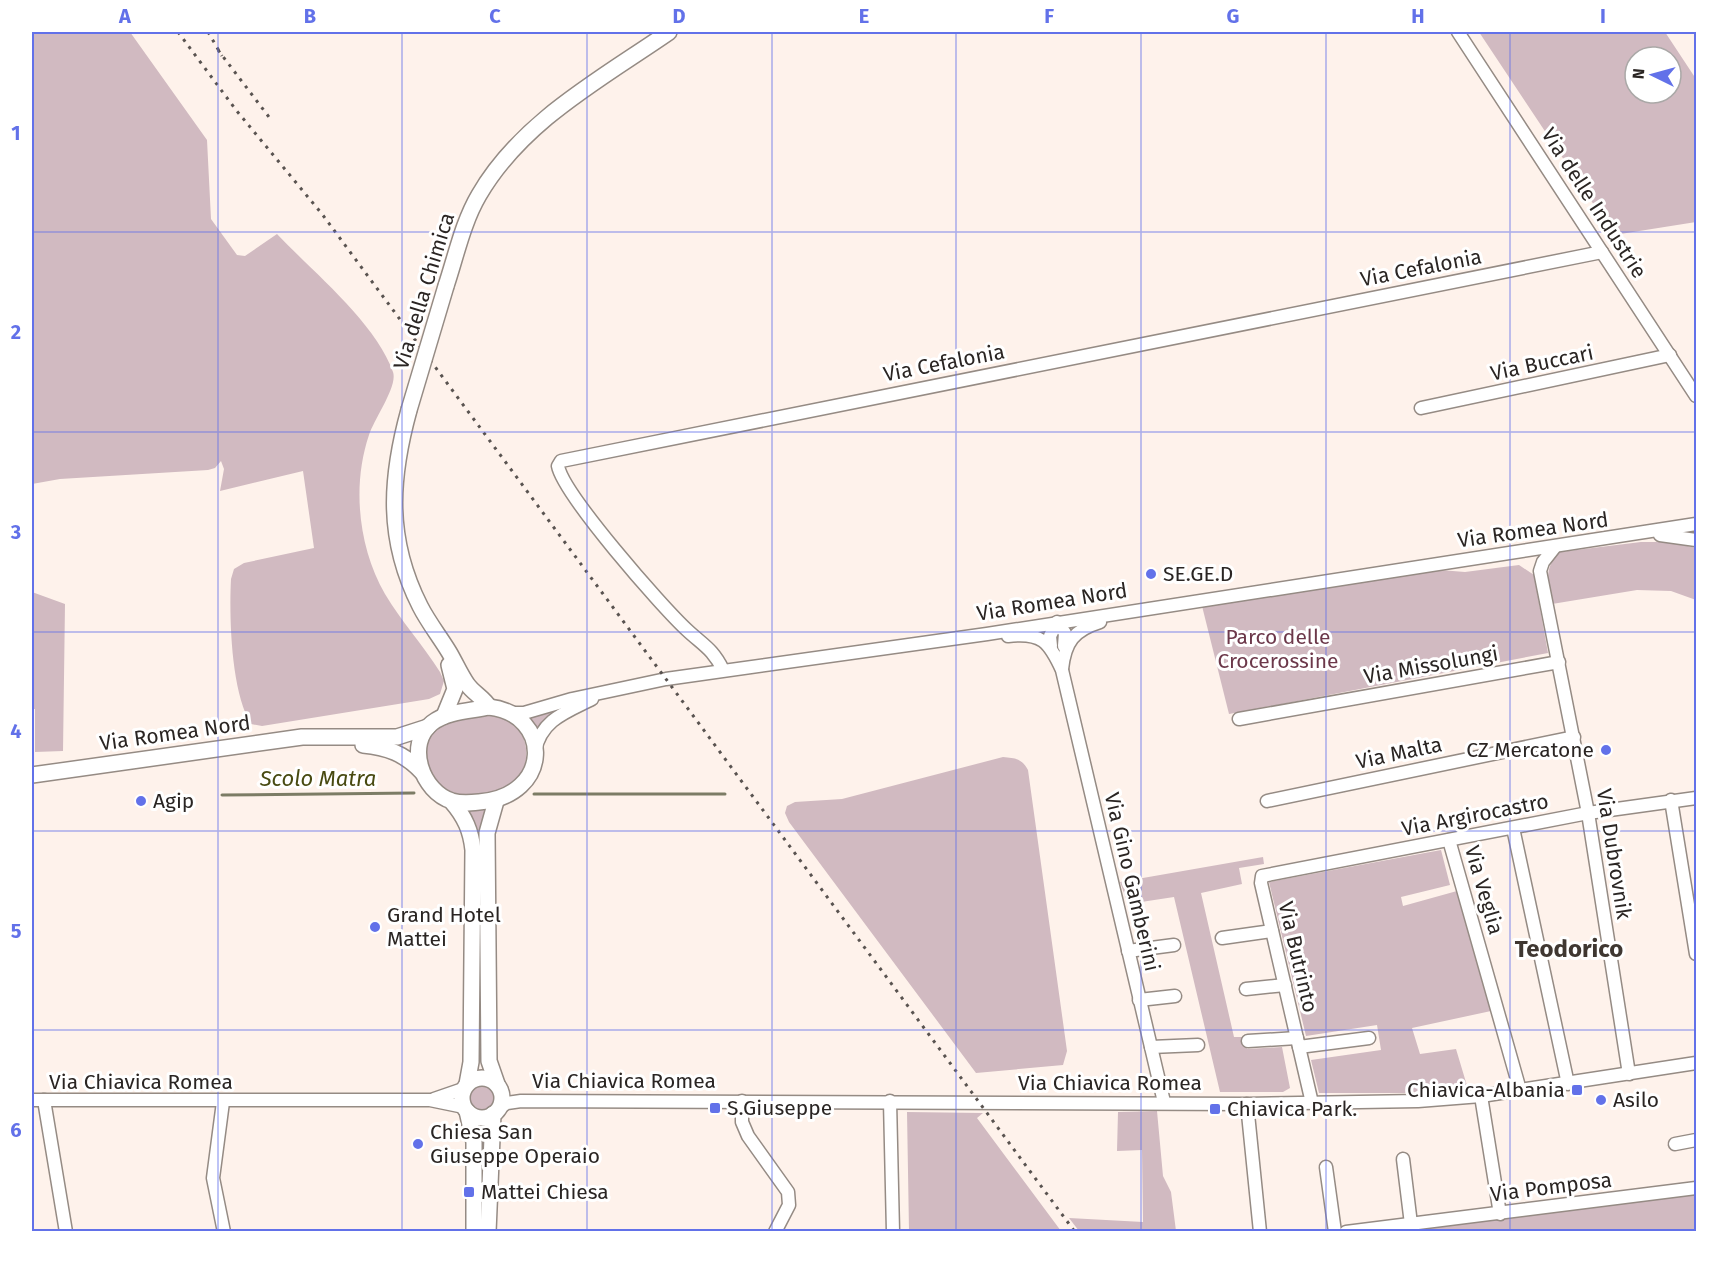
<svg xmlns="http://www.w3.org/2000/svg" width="1728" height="1263" font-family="'Fira Sans',sans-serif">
	<rect width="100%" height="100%" fill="#fef2eb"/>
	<!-- green -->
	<g fill="#d1bac1" fill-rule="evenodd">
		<path d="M 32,32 L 130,32 L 207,140 L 211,219 L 237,255 L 245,256 L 277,234 C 313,272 376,323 393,372 C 398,386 374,419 369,435 C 352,485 358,547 385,594 C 401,621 423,645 440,672 L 444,681 L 440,694 L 429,699 L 262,726 L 251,724 C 231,692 229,617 231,579 L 234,569 L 244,563 L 314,548 L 303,471 L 220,491 L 224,469 L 221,461 L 215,468 L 208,470 L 60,479 L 32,484 Z"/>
		<path d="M 1479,32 L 1665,32 L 1696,79 L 1696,222 L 1614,235 ZM 1635,57 L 1671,57 L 1671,93 L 1635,93 Z"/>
		<path d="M 1641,542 L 1671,542 L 1696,548 L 1696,600 L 1671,591 L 1637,590 L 1552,604 C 1548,584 1543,567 1560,552 Z"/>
		<path d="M 1519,565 L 1534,575 L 1548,653 L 1229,714 L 1202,606 L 1440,570 L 1465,572 Z"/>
		<path d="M 32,592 L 65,604 L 63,751 L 35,752 L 35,709 L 32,709 Z"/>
		<path d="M 571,703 L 548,717 L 536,736 L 524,717 L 542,715 Z"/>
		<path d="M 481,713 C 488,714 498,713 504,716 C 530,729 535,768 510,785 C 498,793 484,794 470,795 C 461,795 452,796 444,791 C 426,777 416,742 437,727 C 448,719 468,717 481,713 Z"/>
		<path d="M 1003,757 C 1016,758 1022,759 1028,770 L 1067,1051 L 1063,1065 L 976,1073 L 789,822 L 785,813 L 787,806 L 795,802 L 842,799 Z"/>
		<path d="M 485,806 L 482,841 L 483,1058 L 476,1059 L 476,846 L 460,808 Z"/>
		<path d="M 1441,850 L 1450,885 L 1401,897 L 1403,906 L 1457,891 L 1491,1011 L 1412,1028 L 1420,1054 L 1456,1049 L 1468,1089 L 1432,1093 L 1319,1093 L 1311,1060 L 1381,1050 L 1377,1025 L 1306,1036 L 1269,882 Z"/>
		<path d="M 1263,857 L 1264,864 L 1239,868 L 1242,884 L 1201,893 L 1234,1037 L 1244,1037 L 1247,1049 L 1282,1047 L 1290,1088 L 1283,1092 L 1220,1092 L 1174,897 L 1128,904 L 1120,882 Z"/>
		<circle cx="482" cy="1098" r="14"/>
		<path d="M 1157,1111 L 1163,1176 L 1171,1192 L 1176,1231 L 1079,1231 L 1069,1218 L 1143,1222 L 1142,1150 L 1117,1151 L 1118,1112 Z"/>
		<path d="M 907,1112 L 983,1113 L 977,1118 L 1061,1231 L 909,1231 Z"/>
		<path d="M 1696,1193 L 1696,1231 L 1392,1232 Z"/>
	</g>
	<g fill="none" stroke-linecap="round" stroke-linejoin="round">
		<!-- stream -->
		<g stroke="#7c7c65" stroke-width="3">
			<path d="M 534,794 L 725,794"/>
			<path d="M 222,795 L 414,793"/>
		</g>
		<defs>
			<g id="minor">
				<path d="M 1458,32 L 1696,396"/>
				<path d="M 1421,408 L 1670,355"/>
				<path d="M 1660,535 L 1696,540"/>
				<path d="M 1554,548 L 1543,562 L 1540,571 L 1588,813 L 1629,1074"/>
				<path d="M 1008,636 C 1042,632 1049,642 1062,670 L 1164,1102"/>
				<path d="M 1051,646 L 1050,636 L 1057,622 L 1065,633 L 1064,646"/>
				<path d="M 1062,669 C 1065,642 1074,630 1100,622"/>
				<path d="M 723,670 C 713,649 703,645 687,630 C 662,607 563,494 558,466 L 561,461 L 1602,252"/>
				<path d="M 510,713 L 524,713 L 572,699 L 666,679 L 987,634 L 1696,524"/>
				<path d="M 1239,719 L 1559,662"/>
				<path d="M 535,751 C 541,720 566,712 592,699"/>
				<path d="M 1671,800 L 1696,954"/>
				<path d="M 1267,801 L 1574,737"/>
				<path d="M 1513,828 L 1568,1084"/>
				<path d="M 1449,840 L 1520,1090"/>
				<path d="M 1222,938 L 1272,931"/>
				<path d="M 1128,951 L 1174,945"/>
				<path d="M 1246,989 L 1285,985"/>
				<path d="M 1139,1000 L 1175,996"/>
				<path d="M 1369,1038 L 1299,1047 L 1261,883 L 1262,876 L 1588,813 L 1696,798"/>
				<path d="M 1248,1041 L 1297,1038"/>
				<path d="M 1151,1047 L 1198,1045"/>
				<path d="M 1299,1047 L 1312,1103"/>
				<path d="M 1481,1096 L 1500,1214"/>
				<path d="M 434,1099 L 463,1089"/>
				<path d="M 32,1100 L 430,1100 L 464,1107"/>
				<path d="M 44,1100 L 66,1232"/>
				<path d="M 742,1101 L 742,1122 L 748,1136 L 788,1192 L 789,1205 L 775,1232"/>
				<path d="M 890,1101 L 893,1232"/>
				<path d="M 223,1102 L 213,1178 L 224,1232"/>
				<path d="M 1247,1104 L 1260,1232"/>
				<path d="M 499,1108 L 507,1103 L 521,1101 L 1247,1104 L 1418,1101 L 1481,1096 L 1696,1063"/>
				<path d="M 1675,1144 L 1696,1140"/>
				<path d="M 1403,1159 L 1411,1224"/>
				<path d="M 1326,1167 L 1335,1232"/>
				<path d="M 1346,1232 L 1696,1188"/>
			</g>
			<g id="major">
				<path d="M 446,286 C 456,256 463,222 479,195 C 522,121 601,79 669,32"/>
				<path d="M 409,410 C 390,479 386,539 420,606 C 428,622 440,637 449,652 C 455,662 460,674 467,684 C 473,693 484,698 489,707"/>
				<path d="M 489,707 C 552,714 553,796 479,802 C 470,803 461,804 452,801 C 422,792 405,744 432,723 C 448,711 470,711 489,707 Z"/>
				<path d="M 444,716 L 455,689 L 449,665"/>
				<path d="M 363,745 C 387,747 405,754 422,772"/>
				<path d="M 32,775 L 302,737 L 397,737 L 428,727"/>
				<path d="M 496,801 L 487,833 L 489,1061 L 497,1084"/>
				<path d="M 452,802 C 465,817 471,831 473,850 L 471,1062 L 467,1084"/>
				<circle cx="482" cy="1098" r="20"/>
				<path d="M 467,1111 L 474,1142 L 474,1232"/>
				<path d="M 488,1232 L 493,1114"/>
			</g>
		</defs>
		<!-- minor casing -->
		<use href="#minor" stroke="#958b84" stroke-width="15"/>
		<!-- major casing -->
		<use href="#major" stroke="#958b84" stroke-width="18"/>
		<!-- minor -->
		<use href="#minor" stroke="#fff" stroke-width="12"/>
		<!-- major -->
		<use href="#major" stroke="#fff" stroke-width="15"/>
		<!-- rail -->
		<g stroke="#595350" stroke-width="3" stroke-dasharray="3 6" stroke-linecap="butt">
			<path d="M 178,32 L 236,110 L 322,214 L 1075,1232"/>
			<path d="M 208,32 L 222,56"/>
			<path d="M 218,50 L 272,121"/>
		</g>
		<defs>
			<path id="major-bridge" d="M 409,410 L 446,286"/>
		</defs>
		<!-- major-bridge casing -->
		<use href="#major-bridge" stroke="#958b84" stroke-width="18" stroke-linecap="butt"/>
		<!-- major-bridge -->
		<use href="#major-bridge" stroke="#fff" stroke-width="15"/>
	</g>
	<!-- grid -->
	<path fill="none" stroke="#6271e9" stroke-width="1.5" stroke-opacity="0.55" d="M 218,32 L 218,1232M 402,32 L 402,1232M 587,32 L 587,1232M 772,32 L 772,1232M 956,32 L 956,1232M 1141,32 L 1141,1232M 1326,32 L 1326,1232M 1510,32 L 1510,1232M 32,232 L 1696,232M 32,432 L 1696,432M 32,632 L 1696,632M 32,831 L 1696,831M 32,1030 L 1696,1030"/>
	<!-- markers -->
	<g fill="#6271e9" stroke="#fff" stroke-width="2">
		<circle cx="1151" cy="574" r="6"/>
		<circle cx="1606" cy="750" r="6"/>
		<circle cx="141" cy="801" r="6"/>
		<circle cx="375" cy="927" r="6"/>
		<rect x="1571" y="1084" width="12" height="12" rx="3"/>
		<circle cx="1601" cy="1100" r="6"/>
		<rect x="709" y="1102" width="12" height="12" rx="3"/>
		<rect x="1209" y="1103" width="12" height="12" rx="3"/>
		<circle cx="418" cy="1144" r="6"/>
		<rect x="463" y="1186" width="12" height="12" rx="3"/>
	</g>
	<g text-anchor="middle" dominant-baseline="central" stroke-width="6" stroke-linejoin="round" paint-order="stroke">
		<!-- street labels -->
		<g font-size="21" fill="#2a2523" stroke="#fff">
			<text transform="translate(1594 203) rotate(57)">Via delle Industrie</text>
			<text transform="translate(1421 268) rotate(-11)">Via Cefalonia</text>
			<text transform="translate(424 291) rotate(-73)">Via della Chimica</text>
			<text transform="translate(944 363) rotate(-11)">Via Cefalonia</text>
			<text transform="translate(1542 363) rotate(-12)">Via Buccari</text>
			<text transform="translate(1533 530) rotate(-8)">Via Romea Nord</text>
			<text transform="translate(1052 602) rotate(-9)">Via Romea Nord</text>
			<text transform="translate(1431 665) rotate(-10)">Via Missolungi</text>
			<text transform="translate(175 733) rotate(-8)">Via Romea Nord</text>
			<text transform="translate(1399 753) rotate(-12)">Via Malta</text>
			<text transform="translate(1475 815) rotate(-11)">Via Argirocastro</text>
			<text transform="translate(1614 854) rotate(81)">Via Dubrovnik</text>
			<text transform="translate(1132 882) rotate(77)">Via Gino Gamberini</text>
			<text transform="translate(1484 890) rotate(74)">Via Veglia</text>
			<text transform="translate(1298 957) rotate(77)">Via Butrinto</text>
			<text x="624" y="1081">Via Chiavica Romea</text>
			<text x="141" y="1082">Via Chiavica Romea</text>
			<text x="1110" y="1083">Via Chiavica Romea</text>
			<text transform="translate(1551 1187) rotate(-7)">Via Pomposa</text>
		</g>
		<!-- poi labels -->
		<g font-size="21" fill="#2a2523" stroke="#fff" text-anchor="start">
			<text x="1163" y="574">SE.GE.D</text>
			<text x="1594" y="750" text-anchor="end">CZ Mercatone</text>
			<text x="153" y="801">Agip</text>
			<text x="387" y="915">Grand Hotel<tspan x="387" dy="24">Mattei</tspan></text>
			<text x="1565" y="1090" text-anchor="end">Chiavica-Albania</text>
			<text x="1613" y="1100">Asilo</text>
			<text x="727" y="1108">S.Giuseppe</text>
			<text x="1227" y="1109">Chiavica Park.</text>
			<text x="430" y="1132">Chiesa San<tspan x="430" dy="24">Giuseppe Operaio</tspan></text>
			<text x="481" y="1192">Mattei Chiesa</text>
		</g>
		<!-- park labels -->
		<g font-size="21" fill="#6c384a" stroke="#fff">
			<text x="1278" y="637">Parco delle<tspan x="1278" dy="24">Crocerossine</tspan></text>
		</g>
		<!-- water labels -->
		<g font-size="22" font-style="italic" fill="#484a11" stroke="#fff">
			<text x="318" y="778">Scolo Matra</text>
		</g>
		<!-- quarter labels -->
		<g font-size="24" font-weight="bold" fill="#3f3731" stroke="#fff">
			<text x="1569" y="949">Teodorico</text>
		</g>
	</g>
	<!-- border -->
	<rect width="1728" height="1263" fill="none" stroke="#ffffff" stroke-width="66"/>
	<!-- north arrow -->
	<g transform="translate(1653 75) rotate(275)"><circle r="28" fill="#ffffff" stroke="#aaa8a7" stroke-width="1.5"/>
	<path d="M0-4.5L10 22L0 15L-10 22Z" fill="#6271e9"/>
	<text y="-9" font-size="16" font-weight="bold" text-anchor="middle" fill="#2a2523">N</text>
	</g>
	<rect x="33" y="33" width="1662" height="1197" fill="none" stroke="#6271e9" stroke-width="2"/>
	<g font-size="20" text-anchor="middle" font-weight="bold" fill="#6271e9">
		<text x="125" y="23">A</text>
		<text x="310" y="23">B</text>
		<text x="495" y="23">C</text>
		<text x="679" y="23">D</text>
		<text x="864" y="23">E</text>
		<text x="1049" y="23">F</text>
		<text x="1233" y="23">G</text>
		<text x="1418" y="23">H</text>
		<text x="1603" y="23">I</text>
		<text x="16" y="140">1</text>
		<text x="16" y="339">2</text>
		<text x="16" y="539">3</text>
		<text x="16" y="738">4</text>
		<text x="16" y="938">5</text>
		<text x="16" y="1137">6</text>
	</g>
</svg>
